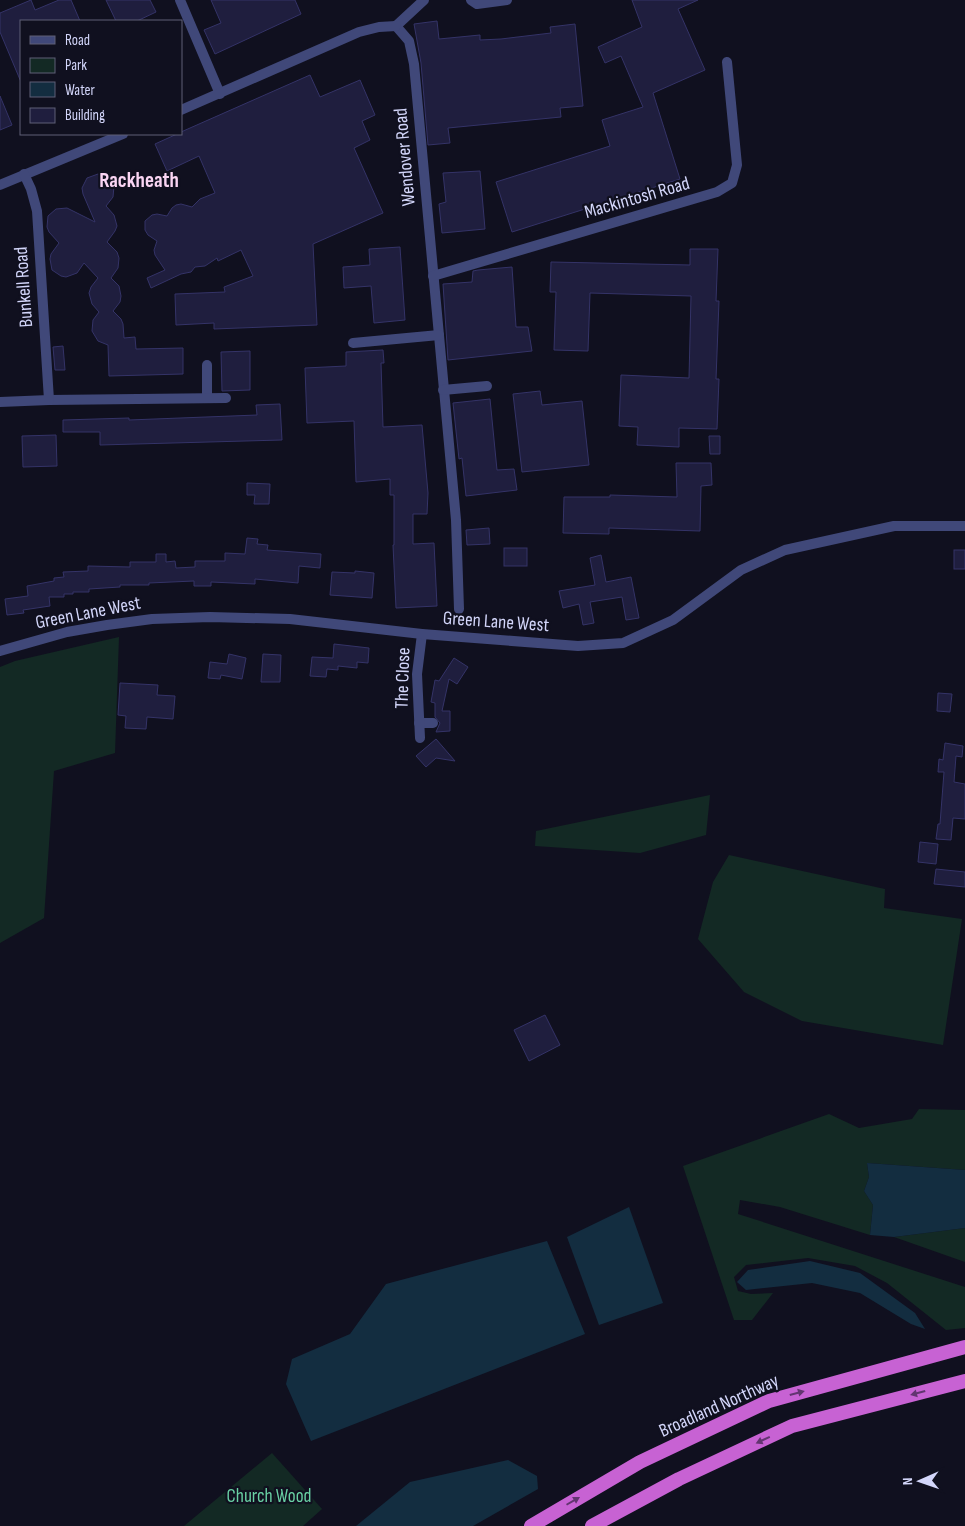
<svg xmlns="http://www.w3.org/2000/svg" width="965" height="1526" font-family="'Sofia Sans Condensed',sans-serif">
	<rect width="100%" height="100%" fill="#10101f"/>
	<!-- green -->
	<g fill="#132924">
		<path d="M 119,637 L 115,753 L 54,771 L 44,918 L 0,943 L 0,667 L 15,661 Z"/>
		<path d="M 710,795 L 706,835 L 640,853 L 535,846 L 536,831 Z"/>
		<path d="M 729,855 L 885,889 L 884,908 L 962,919 L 943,1045 L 802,1021 L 744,992 L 698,939 L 713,882 Z"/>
		<path d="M 919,1109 L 965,1110 L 965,1170 L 867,1163 L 869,1177 L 864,1191 L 873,1205 L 870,1235 L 780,1207 L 740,1200 L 738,1214 L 965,1287 L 965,1328 L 946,1330 L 887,1283 L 855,1266 L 808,1258 L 746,1265 L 734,1277 L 738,1291 L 751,1294 L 773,1293 L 752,1320 L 734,1320 L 683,1166 L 829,1114 L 859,1128 L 912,1119 Z"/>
		<path d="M 965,1228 L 965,1262 L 894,1237 Z"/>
		<path d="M 272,1453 L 322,1509 L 303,1526 L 184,1526 Z"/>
	</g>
	<!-- water -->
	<g fill="#132d40">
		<path d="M 867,1163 L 965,1170 L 965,1228 L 894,1237 L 870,1235 L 873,1205 L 864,1191 L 869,1177 Z"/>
		<path d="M 629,1207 L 663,1303 L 599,1325 L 567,1237 Z"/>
		<path d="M 547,1241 L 585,1334 L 311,1441 L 286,1384 L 292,1359 L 350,1334 L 386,1284 Z"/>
		<path d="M 810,1261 L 860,1273 L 915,1313 L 925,1329 L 911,1324 L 860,1293 L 812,1283 L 746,1290 L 737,1282 L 748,1270 Z"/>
		<path d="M 508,1460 L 537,1476 L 538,1489 L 473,1526 L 356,1526 L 410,1482 Z"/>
	</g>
	<!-- building -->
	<g fill="#1f1e3e" stroke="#343367">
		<path d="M 31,0 L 35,10 L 59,0 L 71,0 L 80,21 L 21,21 L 21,82 L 0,32 L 0,13 Z"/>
		<path d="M 106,0 L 150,0 L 156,12 L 137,21 L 116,21 Z"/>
		<path d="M 211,0 L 295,0 L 301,14 L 215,54 L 204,30 L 221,23 Z"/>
		<path d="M 632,0 L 698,0 L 678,9 L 705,70 L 653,93 L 680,179 L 512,232 L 496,182 L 610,146 L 602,120 L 643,107 L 621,56 L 605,63 L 598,47 L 642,27 Z"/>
		<path d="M 437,21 L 439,39 L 480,35 L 480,40 L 501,39 L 551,33 L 550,27 L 575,24 L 583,106 L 560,108 L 561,117 L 448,128 L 450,143 L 428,145 L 421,63 L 414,24 Z"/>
		<path d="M 310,75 L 320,97 L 360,80 L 375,115 L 362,121 L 370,140 L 354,148 L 383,213 L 313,244 L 317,325 L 214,329 L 214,323 L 176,325 L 175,294 L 225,292 L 224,287 L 253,276 L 241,250 L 218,261 L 217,258 L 205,266 L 195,267 L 191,272 L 181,274 L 151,288 L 147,278 L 165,270 L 155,255 L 154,250 L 157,241 L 148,235 L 145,230 L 145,221 L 152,215 L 157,214 L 167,216 L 172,208 L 176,205 L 181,204 L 192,207 L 200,199 L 215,193 L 199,156 L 167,171 L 155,144 L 177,134 L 181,134 L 181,132 Z"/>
		<path d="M 0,96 L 12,125 L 0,130 Z"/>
		<path d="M 480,171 L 485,229 L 442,233 L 439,204 L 446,202 L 443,173 Z"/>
		<path d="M 98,174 L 108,177 L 114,186 L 113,197 L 106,206 L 114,215 L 117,226 L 115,231 L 107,242 L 117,252 L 119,258 L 118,268 L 111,278 L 119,286 L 121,296 L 120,302 L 113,311 L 121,319 L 123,324 L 124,338 L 135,337 L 136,349 L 183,348 L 183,374 L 109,376 L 108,345 L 98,341 L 92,331 L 93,320 L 99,312 L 92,304 L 89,293 L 91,287 L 98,278 L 84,263 L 77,273 L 66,277 L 61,276 L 52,270 L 50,259 L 51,254 L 59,243 L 49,232 L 47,227 L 48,216 L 56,209 L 67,208 L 95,222 L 83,194 L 82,188 L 87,178 Z"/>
		<path d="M 400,247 L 405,320 L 374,323 L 371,286 L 344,288 L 343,267 L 370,265 L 369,249 Z"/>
		<path d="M 690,249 L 718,249 L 716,301 L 719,301 L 716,379 L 719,379 L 717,429 L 679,428 L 679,447 L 637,445 L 638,427 L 619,426 L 621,375 L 689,378 L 691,296 L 590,293 L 588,351 L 554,350 L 556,292 L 550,292 L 551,262 L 690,265 Z"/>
		<path d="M 512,267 L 516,327 L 528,327 L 532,351 L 448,360 L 443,284 L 472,282 L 473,271 L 478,270 Z"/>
		<path d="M 63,346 L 65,370 L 55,370 L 53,347 Z"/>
		<path d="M 383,350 L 384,363 L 381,363 L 383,427 L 422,425 L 428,493 L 427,514 L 413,514 L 413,544 L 434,543 L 437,606 L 396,608 L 393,545 L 394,545 L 394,495 L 390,495 L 390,479 L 356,482 L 354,421 L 307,423 L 305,368 L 346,366 L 346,352 Z"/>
		<path d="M 250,351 L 250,390 L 222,391 L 221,352 Z"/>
		<path d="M 540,391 L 542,405 L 582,401 L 589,465 L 522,472 L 513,394 Z"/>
		<path d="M 490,399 L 497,470 L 514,469 L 517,490 L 466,496 L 462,458 L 459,459 L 453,403 Z"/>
		<path d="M 280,404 L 282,440 L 100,445 L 100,432 L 63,432 L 63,420 L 129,418 L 129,420 L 257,415 L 256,405 Z"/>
		<path d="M 56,435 L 57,466 L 23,467 L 22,436 Z"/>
		<path d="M 709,436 L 720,436 L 720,454 L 710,454 Z"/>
		<path d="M 676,463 L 711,463 L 712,485 L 701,486 L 700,531 L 609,528 L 609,534 L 563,533 L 564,497 L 610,497 L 610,495 L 677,497 Z"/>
		<path d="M 247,483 L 270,484 L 269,504 L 254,504 L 255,495 L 247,495 Z"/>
		<path d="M 489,528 L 490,544 L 467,545 L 466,530 Z"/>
		<path d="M 247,538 L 258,539 L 257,544 L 268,545 L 267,550 L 321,554 L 320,568 L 299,566 L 298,583 L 255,579 L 255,584 L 211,582 L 211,586 L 194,586 L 194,581 L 149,583 L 149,585 L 120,585 L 120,587 L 89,589 L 89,592 L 73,592 L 73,594 L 64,594 L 64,597 L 49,597 L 50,606 L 23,610 L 24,613 L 7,615 L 5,599 L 28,596 L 27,586 L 54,581 L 54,578 L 64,577 L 63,572 L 88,571 L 88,566 L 130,567 L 130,562 L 156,562 L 156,554 L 166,554 L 166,562 L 175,561 L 176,568 L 195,567 L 195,561 L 225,561 L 225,553 L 245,554 Z"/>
		<rect x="504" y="548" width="23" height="18"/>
		<rect x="954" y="550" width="11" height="19"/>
		<path d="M 601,555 L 606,582 L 631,577 L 639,618 L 626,620 L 622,597 L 590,602 L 594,623 L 583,625 L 579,604 L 563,608 L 559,591 L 595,585 L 590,558 Z"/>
		<path d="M 355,571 L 374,573 L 372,598 L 330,595 L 332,572 L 355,573 Z"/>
		<path d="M 334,644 L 369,648 L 368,663 L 357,662 L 357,668 L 338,666 L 338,670 L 327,669 L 326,677 L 310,676 L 312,657 L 333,658 Z"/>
		<path d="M 229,654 L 246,658 L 242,679 L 221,675 L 220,679 L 208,678 L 210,662 L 227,664 Z"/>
		<path d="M 263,654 L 281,655 L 280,682 L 261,682 Z"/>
		<path d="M 454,658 L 468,667 L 457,684 L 449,679 L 442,711 L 450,711 L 450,731 L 436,732 L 440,723 L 435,717 L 435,703 L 431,702 L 435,680 L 439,681 Z"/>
		<path d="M 120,683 L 158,685 L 157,695 L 175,696 L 173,719 L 147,717 L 146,729 L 125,728 L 126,716 L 118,715 Z"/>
		<path d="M 938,693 L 952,694 L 950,712 L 937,711 Z"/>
		<path d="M 436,739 L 455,761 L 436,758 L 426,767 L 416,756 Z"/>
		<path d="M 945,743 L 963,746 L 962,757 L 956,756 L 954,782 L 965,784 L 965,819 L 953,818 L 951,840 L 936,839 L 938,824 L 940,824 L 944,772 L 938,772 L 939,759 L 943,760 Z"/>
		<path d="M 920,842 L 938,844 L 936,864 L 918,862 Z"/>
		<path d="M 936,869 L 965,872 L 965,887 L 934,884 Z"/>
		<path d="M 545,1015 L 560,1045 L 529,1061 L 514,1030 Z"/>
	</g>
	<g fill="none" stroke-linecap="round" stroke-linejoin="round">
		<!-- minor -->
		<g stroke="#404879" stroke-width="10">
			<path d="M 180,0 L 220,94"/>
			<path d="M 471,0 L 477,4 L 507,0"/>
			<path d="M 396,26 L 409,41 L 414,64 L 456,520 L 459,609"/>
			<path d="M 396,26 L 424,0"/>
			<path d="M 181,110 L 359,32 L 379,27 L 396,26"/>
			<path d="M 0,185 L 123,134"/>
			<path d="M 433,276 L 717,192 L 732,183 L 737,165 L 727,62"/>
			<path d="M 353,343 L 439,335"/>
			<path d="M 207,365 L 207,398"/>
			<path d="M 443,390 L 487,386"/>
			<path d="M 49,400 L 226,398"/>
			<path d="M 0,402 L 49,400 L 37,211 L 31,189 L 24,174"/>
			<path d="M 419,723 L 433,723"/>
			<path d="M 420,738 L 417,674 L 422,634"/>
		</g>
		<!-- tertiary -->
		<path stroke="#404879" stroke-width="10" d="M 0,651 L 67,632 L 107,625 L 152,619 L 210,617 L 290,619 L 422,634 L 578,646 L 623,643 L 673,620 L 741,570 L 785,550 L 894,526 L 965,526"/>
		<!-- trunk -->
		<g stroke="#c762d3" stroke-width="14">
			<path d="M 531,1526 L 640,1462 L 769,1401 L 965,1347"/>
			<path d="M 592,1526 L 679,1479 L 792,1426 L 965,1381"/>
		</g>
	</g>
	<!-- one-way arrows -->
	<defs><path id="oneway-solid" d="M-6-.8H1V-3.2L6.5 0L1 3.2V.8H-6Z" transform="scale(1.25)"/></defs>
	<g fill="#623570">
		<use href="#oneway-solid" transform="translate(797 1393) rotate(-15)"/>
		<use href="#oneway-solid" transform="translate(918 1393) rotate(165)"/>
		<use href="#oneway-solid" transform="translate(763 1440) rotate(155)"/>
		<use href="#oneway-solid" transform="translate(573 1501) rotate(-30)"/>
	</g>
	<g text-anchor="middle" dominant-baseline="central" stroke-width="4.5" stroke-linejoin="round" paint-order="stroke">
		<!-- street labels -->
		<g font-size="19" fill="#d3d6fa" stroke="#10101f">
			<text transform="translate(405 157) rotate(-95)">Wendover Road</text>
			<text transform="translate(637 198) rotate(-16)">Mackintosh Road</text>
			<text transform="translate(24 287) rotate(-94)">Bunkell Road</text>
			<text transform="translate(88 613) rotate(-11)">Green Lane West</text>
			<text transform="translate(496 622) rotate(4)">Green Lane West</text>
			<text transform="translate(403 678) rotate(-88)">The Close</text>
			<text transform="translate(719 1406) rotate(-24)">Broadland Northway</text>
		</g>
		<!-- park labels -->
		<g font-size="19" fill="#69d0a4" stroke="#10101f">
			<text x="269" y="1496">Church Wood</text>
		</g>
		<!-- quarter labels -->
		<g font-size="21" font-weight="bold" fill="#fad5f3" stroke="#10101f">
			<text x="139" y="180">Rackheath</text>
		</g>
	</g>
	<!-- legend -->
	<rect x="20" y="20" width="162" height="115" fill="#10101f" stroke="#5e5f77"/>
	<rect x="30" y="36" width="25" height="8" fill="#404879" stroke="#5e5f77"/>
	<text x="65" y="45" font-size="15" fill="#d3d6fa">Road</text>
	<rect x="30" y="58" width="25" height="15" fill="#132924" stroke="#5e5f77"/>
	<text x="65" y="70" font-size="15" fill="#d3d6fa">Park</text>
	<rect x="30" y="82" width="25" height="15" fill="#132d40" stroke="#5e5f77"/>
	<text x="65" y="95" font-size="15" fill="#d3d6fa">Water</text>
	<rect x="30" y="108" width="25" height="15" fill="#1f1e3e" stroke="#5e5f77"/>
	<text x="65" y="120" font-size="15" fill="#d3d6fa">Building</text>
	<!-- north arrow -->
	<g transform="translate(920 1481) rotate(268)" stroke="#10101f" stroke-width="4" paint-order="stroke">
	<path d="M0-4L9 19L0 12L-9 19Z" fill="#d3d6fa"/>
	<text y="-8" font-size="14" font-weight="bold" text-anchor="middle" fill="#d3d6fa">N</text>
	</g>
</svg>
